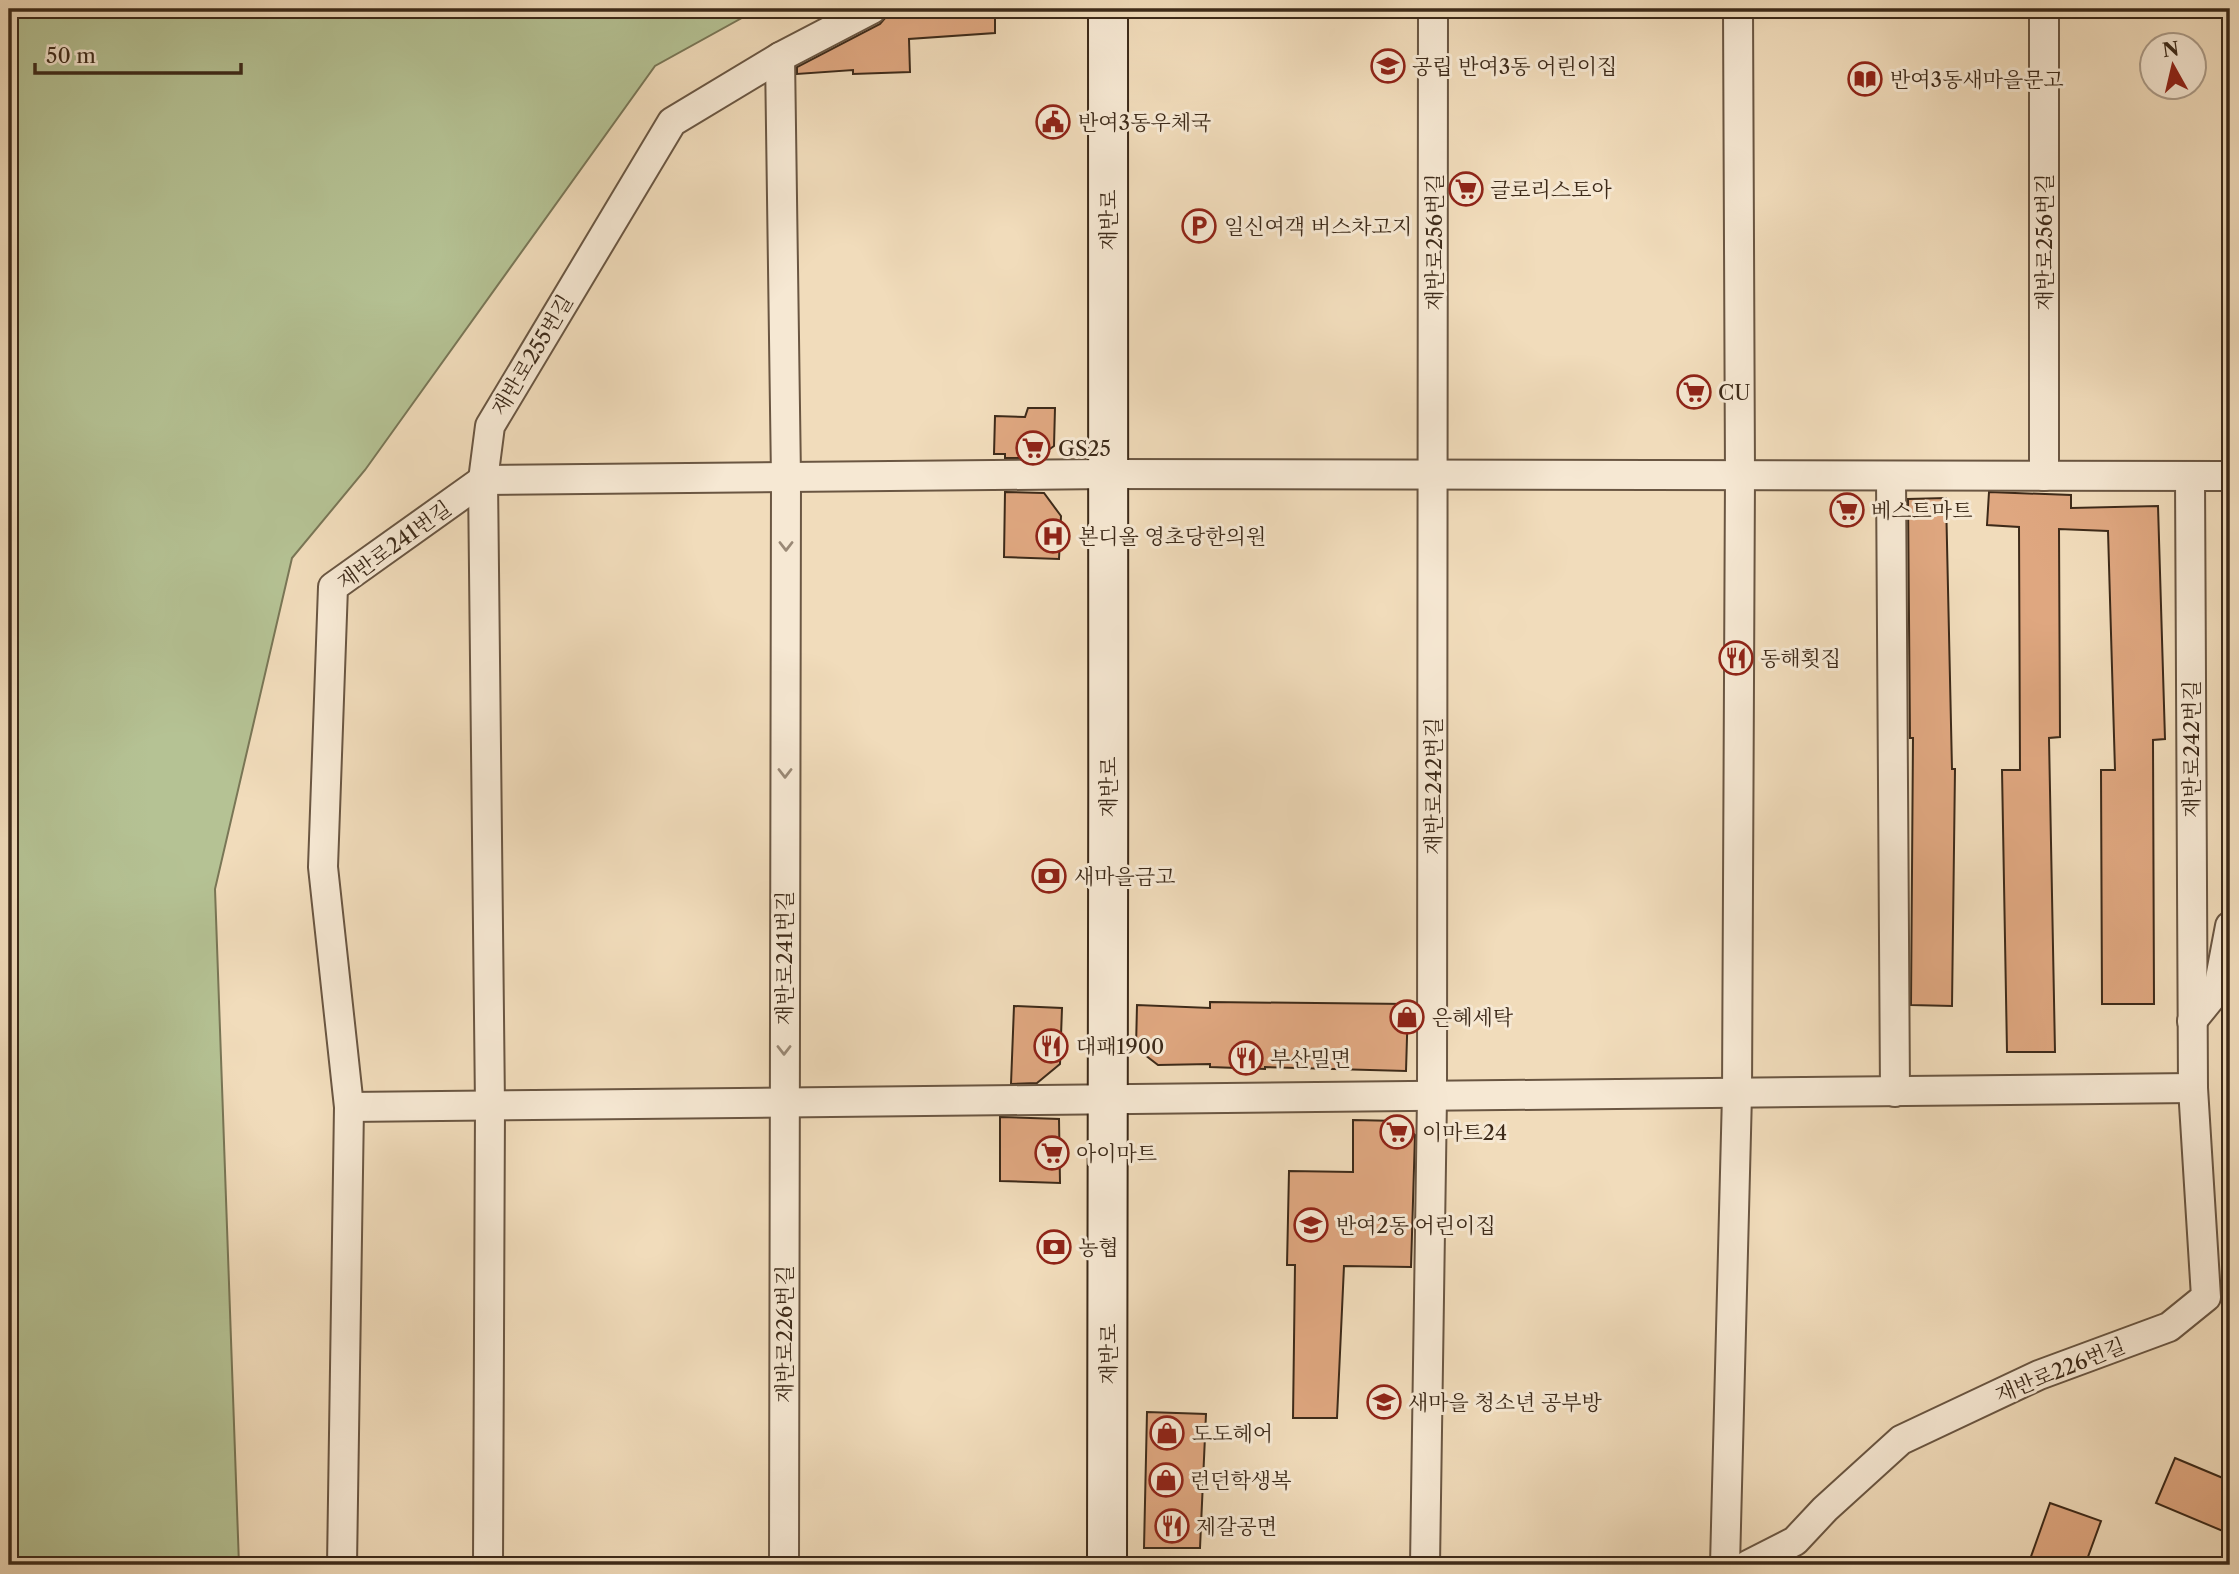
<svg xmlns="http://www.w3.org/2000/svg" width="2239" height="1574" font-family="'Libre Caslon Text','Noto Serif KR',serif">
	<rect width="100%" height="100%" fill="#f1dcbb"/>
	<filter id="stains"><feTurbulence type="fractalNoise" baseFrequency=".00286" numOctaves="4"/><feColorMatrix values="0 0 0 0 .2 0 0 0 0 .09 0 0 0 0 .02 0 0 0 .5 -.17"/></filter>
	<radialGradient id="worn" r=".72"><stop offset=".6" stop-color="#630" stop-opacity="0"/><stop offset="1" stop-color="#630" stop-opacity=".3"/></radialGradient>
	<!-- green -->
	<path fill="#b5c294" stroke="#797656" stroke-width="2" d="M 9,9 L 758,9 L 655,66 L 365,470 L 292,558 L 215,889 L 239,1565 L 9,1565 Z"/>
	<!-- building -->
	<g fill="#dfa780" stroke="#3d2a19" stroke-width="2">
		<path d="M 889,9 L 995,9 L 995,33 L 909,39 L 910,72 L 853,74 L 853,70 L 797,74 L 797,67 L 880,24 L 886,17 Z"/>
		<path d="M 1028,408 L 1055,408 L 1054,446 L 1037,458 L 1005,458 L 1005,454 L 994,454 L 995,416 L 1025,417 Z"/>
		<path d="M 1005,492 L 1044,493 L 1061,516 L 1059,559 L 1004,557 Z"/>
		<path d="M 1989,492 L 2071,495 L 2071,508 L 2158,506 L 2165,739 L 2153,740 L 2154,1004 L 2102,1004 L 2101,770 L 2115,770 L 2108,531 L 2059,529 L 2060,737 L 2049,738 L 2055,1052 L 2007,1052 L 2002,770 L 2020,770 L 2019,527 L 1987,525 Z"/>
		<path d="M 1946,498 L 1952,769 L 1955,769 L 1952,1006 L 1911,1005 L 1913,738 L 1910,738 L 1908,499 Z"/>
		<path d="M 1210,1002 L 1408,1004 L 1406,1071 L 1265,1067 L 1265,1069 L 1210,1067 L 1210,1064 L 1158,1065 L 1136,1048 L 1137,1005 L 1210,1008 Z"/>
		<path d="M 1014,1006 L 1062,1008 L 1060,1064 L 1037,1083 L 1011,1084 Z"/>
		<path d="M 1000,1117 L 1059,1119 L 1060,1183 L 1000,1181 Z"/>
		<path d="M 1353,1120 L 1399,1121 L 1415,1135 L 1411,1267 L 1344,1266 L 1337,1418 L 1293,1418 L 1295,1265 L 1287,1265 L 1289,1171 L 1353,1172 Z"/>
		<path d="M 1147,1412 L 1206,1414 L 1200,1548 L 1144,1548 Z"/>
		<path d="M 2175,1458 L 2230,1481 L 2230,1534 L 2156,1503 Z"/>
		<path d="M 2050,1503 L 2101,1521 L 2085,1565 L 2028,1565 Z"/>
	</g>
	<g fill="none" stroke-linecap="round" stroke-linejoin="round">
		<defs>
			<g id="minor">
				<path d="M 780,57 L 786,478 L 784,1565"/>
				<path d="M 1891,476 L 1895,1092"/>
				<path d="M 2044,476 L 2044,9"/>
				<path d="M 483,480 L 1107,474 L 2230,476"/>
				<path d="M 2192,1021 L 2218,989 L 2230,926"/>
				<path d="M 349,1107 L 2193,1088"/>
				<path d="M 342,1565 L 349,1107 L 323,867 L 333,587 L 483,480"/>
				<path d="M 488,1565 L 490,1106 L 483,480 L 490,426 L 672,122 L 780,57 L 872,9"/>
				<path d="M 1425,1565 L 1432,1097 L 1433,9"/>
				<path d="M 1725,1565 L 1737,1094 L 1740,475 L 1738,9"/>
				<path d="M 1748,1565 L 1795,1541 L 1825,1509 L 1901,1440 L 2039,1375 L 2169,1327 L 2206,1297 L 2193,1088 L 2190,476"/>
			</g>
			<path id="secondary" d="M 1107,1565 C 1110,1046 1107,528 1108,9"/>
		</defs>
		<!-- minor casing -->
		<use href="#minor" stroke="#6a5642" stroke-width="32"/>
		<!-- secondary casing -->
		<use href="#secondary" stroke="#3d2a19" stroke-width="42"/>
		<!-- minor -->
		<use href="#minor" stroke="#f6e8d3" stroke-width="28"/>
		<!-- secondary -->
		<use href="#secondary" stroke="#f6e8d3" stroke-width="38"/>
	</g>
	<!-- one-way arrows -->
	<defs><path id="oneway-chevron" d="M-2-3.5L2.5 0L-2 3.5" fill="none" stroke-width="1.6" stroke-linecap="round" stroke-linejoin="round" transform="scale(1.75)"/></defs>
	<g stroke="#9a8976">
		<use href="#oneway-chevron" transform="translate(786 546) rotate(90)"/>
		<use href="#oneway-chevron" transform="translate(785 773) rotate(90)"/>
		<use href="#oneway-chevron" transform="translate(784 1050) rotate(90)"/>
	</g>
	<!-- icons -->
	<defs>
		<symbol id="school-ring" viewBox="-11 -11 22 22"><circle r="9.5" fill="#f6e8d3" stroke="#8f2418" stroke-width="1.5"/><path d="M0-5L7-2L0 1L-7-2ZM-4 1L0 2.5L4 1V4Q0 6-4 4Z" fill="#8f2418"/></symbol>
		<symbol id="library-ring" viewBox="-11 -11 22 22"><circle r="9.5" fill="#f6e8d3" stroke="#8f2418" stroke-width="1.5"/><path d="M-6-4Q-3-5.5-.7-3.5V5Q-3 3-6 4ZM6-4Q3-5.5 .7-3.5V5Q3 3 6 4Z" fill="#8f2418"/></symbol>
		<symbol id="civic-ring" viewBox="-11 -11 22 22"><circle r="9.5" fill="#f6e8d3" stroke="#8f2418" stroke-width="1.5"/><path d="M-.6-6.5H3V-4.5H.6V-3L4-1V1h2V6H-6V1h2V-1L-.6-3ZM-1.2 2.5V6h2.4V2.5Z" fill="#8f2418"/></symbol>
		<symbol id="supermarket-ring" viewBox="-11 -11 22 22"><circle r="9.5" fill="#f6e8d3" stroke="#8f2418" stroke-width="1.5"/><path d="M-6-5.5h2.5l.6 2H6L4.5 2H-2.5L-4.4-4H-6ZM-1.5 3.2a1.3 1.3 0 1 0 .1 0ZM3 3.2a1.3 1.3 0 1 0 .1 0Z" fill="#8f2418"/></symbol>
		<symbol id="parking-ring" viewBox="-11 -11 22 22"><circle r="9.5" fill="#f6e8d3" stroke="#8f2418" stroke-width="1.5"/><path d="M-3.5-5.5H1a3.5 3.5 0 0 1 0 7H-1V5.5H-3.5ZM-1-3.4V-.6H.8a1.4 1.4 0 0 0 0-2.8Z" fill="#8f2418"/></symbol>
		<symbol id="hospital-ring" viewBox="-11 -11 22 22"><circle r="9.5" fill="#f6e8d3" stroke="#8f2418" stroke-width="1.5"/><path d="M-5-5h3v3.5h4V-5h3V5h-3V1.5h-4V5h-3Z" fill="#8f2418"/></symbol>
		<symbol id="restaurant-ring" viewBox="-11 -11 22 22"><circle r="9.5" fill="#f6e8d3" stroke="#8f2418" stroke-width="1.5"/><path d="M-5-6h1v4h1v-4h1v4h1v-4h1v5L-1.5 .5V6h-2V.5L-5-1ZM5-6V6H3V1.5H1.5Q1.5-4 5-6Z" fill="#8f2418"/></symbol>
		<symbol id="bank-ring" viewBox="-11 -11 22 22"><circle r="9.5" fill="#f6e8d3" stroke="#8f2418" stroke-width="1.5"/><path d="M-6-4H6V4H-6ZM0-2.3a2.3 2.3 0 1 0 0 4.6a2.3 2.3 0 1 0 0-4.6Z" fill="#8f2418"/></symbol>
		<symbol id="shop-ring" viewBox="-11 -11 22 22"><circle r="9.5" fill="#f6e8d3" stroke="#8f2418" stroke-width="1.5"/><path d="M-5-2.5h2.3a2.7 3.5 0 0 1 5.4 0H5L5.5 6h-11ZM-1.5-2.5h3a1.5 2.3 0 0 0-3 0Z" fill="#8f2418"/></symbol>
	</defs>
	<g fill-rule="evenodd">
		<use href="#school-ring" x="1369" y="47" width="38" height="38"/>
		<use href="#library-ring" x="1846" y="60" width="38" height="38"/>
		<use href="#civic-ring" x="1034" y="103" width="38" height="38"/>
		<use href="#supermarket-ring" x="1447" y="170" width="38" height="38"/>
		<use href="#parking-ring" x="1180" y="207" width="38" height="38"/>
		<use href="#supermarket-ring" x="1675" y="373" width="38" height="38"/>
		<use href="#supermarket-ring" x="1014" y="429" width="38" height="38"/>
		<use href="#supermarket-ring" x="1828" y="491" width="38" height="38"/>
		<use href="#hospital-ring" x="1034" y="517" width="38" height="38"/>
		<use href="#restaurant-ring" x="1717" y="639" width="38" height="38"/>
		<use href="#bank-ring" x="1030" y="857" width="38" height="38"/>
		<use href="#shop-ring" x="1388" y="998" width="38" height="38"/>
		<use href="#restaurant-ring" x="1032" y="1027" width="38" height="38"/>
		<use href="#restaurant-ring" x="1227" y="1039" width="38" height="38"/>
		<use href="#supermarket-ring" x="1378" y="1113" width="38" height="38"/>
		<use href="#supermarket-ring" x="1033" y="1134" width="38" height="38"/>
		<use href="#school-ring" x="1292" y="1206" width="38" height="38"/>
		<use href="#bank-ring" x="1035" y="1228" width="38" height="38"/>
		<use href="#school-ring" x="1365" y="1383" width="38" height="38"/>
		<use href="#shop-ring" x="1148" y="1414" width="38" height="38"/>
		<use href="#shop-ring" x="1147" y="1461" width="38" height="38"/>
		<use href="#restaurant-ring" x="1153" y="1507" width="38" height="38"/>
	</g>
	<g text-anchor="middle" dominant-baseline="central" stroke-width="6" stroke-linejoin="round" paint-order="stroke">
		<!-- poi labels -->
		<g font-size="21" fill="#3d2a19" stroke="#f6e8d3" text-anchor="start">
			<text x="1412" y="66">공립 반여3동 어린이집</text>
			<text x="1890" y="79">반여3동새마을문고</text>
			<text x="1078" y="122">반여3동우체국</text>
			<text x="1490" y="189">글로리스토아</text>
			<text x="1224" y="226">일신여객 버스차고지</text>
			<text x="1718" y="392">CU</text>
			<text x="1058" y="448">GS25</text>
			<text x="1871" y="510">베스트마트</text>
			<text x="1078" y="536">본디올 영초당한의원</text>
			<text x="1760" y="658">동해횟집</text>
			<text x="1074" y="876">새마을금고</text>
			<text x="1432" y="1017">은혜세탁</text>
			<text x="1076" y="1046">대패1900</text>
			<text x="1270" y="1058">부산밀면</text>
			<text x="1422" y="1132">이마트24</text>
			<text x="1076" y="1153">아이마트</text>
			<text x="1336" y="1225">반여2동 어린이집</text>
			<text x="1078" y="1247">농협</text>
			<text x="1408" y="1402">새마을 청소년 공부방</text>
			<text x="1192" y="1433">도도헤어</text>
			<text x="1190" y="1480">런던학생복</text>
			<text x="1196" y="1526">제갈공면</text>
		</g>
		<!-- street labels -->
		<g font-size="21" fill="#3d2a19" stroke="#f6e8d3">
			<text transform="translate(1108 220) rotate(-90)">재반로</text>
			<text transform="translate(1434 242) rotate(-90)">재반로256번길</text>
			<text transform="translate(2044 242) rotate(-90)">재반로256번길</text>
			<text transform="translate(532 355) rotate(-59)">재반로255번길</text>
			<text transform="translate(394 545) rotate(-36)">재반로241번길</text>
			<text transform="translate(2191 749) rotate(-90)">재반로242번길</text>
			<text transform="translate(1433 786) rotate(-90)">재반로242번길</text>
			<text transform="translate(1108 787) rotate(-90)">재반로</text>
			<text transform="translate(784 958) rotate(-90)">재반로241번길</text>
			<text transform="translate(784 1334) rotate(-90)">재반로226번길</text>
			<text transform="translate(1108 1354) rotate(-90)">재반로</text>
			<text transform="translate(2060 1370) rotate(-22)">재반로226번길</text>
		</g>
	</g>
	<!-- margin -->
	<rect width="2239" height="1574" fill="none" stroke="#f1dcbb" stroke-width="35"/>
	<rect x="10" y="10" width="2218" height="1553" fill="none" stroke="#3d2a19" stroke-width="3.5"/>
	<rect x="18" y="18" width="2204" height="1539" fill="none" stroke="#3d2a19" stroke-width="2"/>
	<!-- north arrow -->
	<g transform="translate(2173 66) rotate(352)"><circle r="33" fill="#f6e8d3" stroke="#ac9c89" stroke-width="2"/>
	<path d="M0-5L12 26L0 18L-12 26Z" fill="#8f2418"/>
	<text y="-10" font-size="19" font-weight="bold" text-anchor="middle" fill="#3d2a19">N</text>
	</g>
	<!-- scale -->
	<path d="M35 63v10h206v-10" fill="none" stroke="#3d2a19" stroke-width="3.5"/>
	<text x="46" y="63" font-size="21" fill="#3d2a19" stroke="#f6e8d3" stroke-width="5" paint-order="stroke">50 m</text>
	<rect width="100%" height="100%" filter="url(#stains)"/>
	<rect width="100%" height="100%" fill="url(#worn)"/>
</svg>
